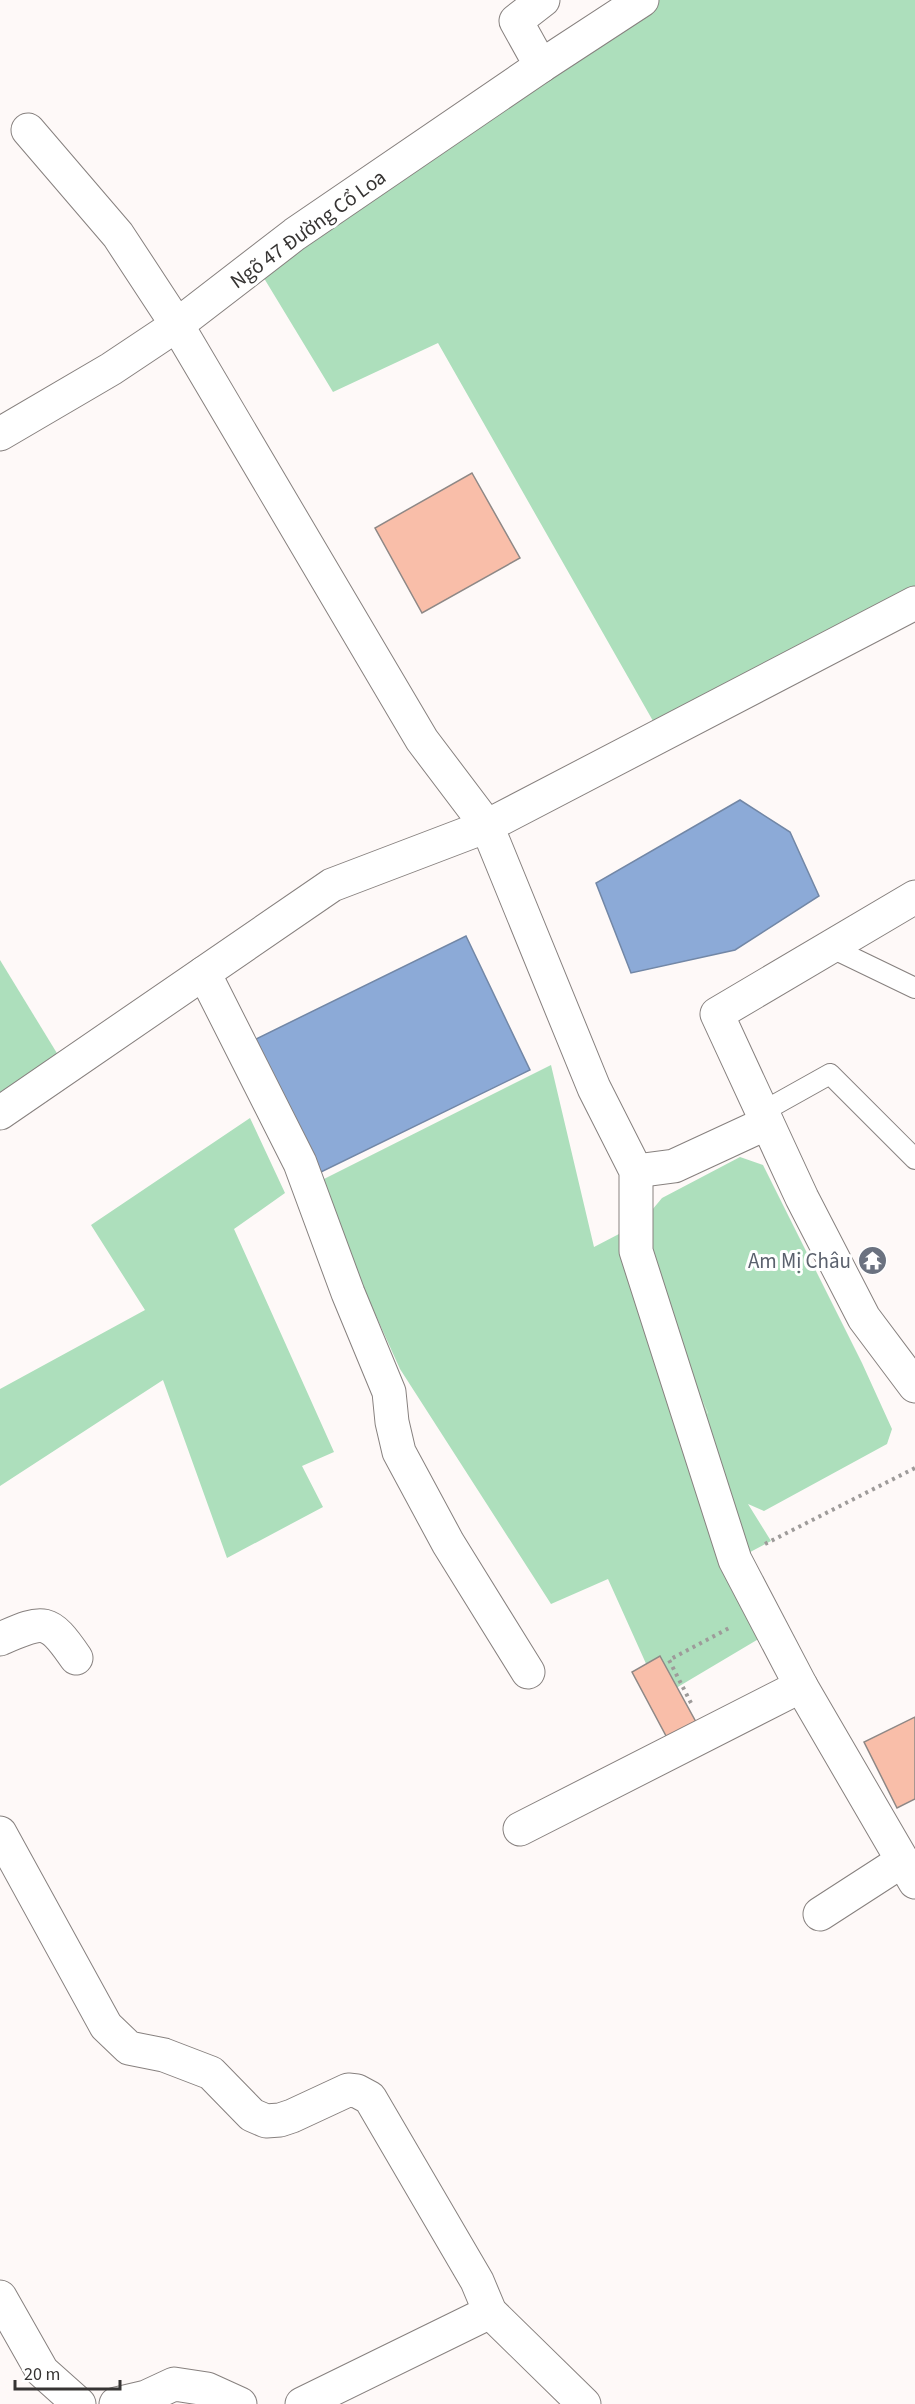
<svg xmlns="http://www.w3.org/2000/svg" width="915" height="2404" font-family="'Source Sans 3',sans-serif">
	<rect width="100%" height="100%" fill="#fef9f8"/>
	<!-- green -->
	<g fill="#addfbc" fill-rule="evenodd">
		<path d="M 645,0 L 915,0 L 915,603 L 661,735 L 438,343 L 333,392 L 256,265 Z"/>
		<path d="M 0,960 L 66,1068 L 0,1112 Z"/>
		<path d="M 551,1065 L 594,1247 L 642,1222 L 662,1198 L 740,1157 L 763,1165 L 862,1363 L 892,1429 L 887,1444 L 764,1511 L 748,1504 L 771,1541 L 735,1560 L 772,1631 L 661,1697 L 608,1579 L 551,1604 L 400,1369 L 316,1183 ZM 636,1251 L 642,1258 L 708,1414 L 708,1413 Z"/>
		<path d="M 250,1118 L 285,1193 L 234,1229 L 334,1452 L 302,1466 L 323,1507 L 227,1558 L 163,1380 L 0,1486 L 0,1389 L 145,1310 L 91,1225 Z"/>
	</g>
	<!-- water -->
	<g fill="#8caad7" stroke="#7287a6" stroke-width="1.5">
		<path d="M 740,800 L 790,832 L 819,896 L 735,950 L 631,973 L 596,883 Z"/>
		<path d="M 466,936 L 530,1070 L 321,1172 L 256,1039 Z"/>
	</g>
	<!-- building -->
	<g fill="#f9bea9" stroke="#8e8886" stroke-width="1.5">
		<path d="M 472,473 L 520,558 L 422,613 L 375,528 Z"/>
		<path d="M 660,1656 L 702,1733 L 673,1749 L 632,1672 Z"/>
		<path d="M 915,1717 L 915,1799 L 897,1808 L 864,1742 Z"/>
	</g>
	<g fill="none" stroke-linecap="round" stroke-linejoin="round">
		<defs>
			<g id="service">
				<path d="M 830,947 L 915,988"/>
				<path d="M 762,1112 L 830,1074 L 915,1159"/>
			</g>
			<g id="minor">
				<path d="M 541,66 L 642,0"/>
				<path d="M 28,130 L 118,235 L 177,325 L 422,740 L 487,826 L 594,1088 L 636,1171 L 636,1251 L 735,1560 L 801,1686 L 915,1882"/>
				<path d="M 0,434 L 111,369 L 177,325 L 295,234 L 541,66 L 516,21 L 543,0"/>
				<path d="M 915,897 L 717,1014 L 802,1198 L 864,1318 L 915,1386"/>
				<path d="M 204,973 L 300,1163 L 348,1293 L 389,1392 L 392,1422 L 399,1452 L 448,1543 L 528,1672"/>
				<path d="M 636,1171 L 674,1166 L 767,1123"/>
				<path d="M 0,1639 C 44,1620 48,1617 76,1658"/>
				<path d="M 520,1829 L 801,1686"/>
				<path d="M 0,1833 L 106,2026 L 129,2048 L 164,2055 L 211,2073 L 252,2115 L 266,2121 L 280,2120 L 292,2116 L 348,2090 L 357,2091 L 370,2098 L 477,2281 L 490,2312 L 584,2404"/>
				<path d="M 820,1914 L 902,1861"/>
				<path d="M 0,2297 L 42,2371 L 79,2404"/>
				<path d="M 116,2404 L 146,2397 L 174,2384 L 207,2389 L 240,2404"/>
				<path d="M 302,2404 L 490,2312"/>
			</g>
			<path id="tertiary" d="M 0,1113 L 332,885 L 487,826 L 915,603"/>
		</defs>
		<!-- service casing -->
		<use href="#service" stroke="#87817f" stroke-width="22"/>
		<!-- minor casing -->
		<use href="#minor" stroke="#87817f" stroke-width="35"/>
		<!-- tertiary casing -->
		<use href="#tertiary" stroke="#87817f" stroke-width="35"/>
		<!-- path -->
		<g stroke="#9e9b9a" stroke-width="4" stroke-dasharray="3 4.5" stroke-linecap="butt">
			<path d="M 765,1544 L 915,1468"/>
			<path d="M 691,1703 L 669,1660 L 731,1627"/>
		</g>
		<!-- service -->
		<use href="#service" stroke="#fff" stroke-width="20"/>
		<!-- minor -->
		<use href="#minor" stroke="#fff" stroke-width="33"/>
		<!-- tertiary -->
		<use href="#tertiary" stroke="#fff" stroke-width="33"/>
	</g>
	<!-- icons -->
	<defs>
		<symbol id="temple-disc" viewBox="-11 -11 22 22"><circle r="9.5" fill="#6b7280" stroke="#fff"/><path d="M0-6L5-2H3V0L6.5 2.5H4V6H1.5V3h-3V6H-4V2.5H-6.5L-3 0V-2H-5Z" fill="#fff"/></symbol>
	</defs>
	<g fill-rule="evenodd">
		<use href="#temple-disc" x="856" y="1244" width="33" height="33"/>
	</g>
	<g text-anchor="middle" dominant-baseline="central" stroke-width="6" stroke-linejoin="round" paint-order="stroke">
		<!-- street labels -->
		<g font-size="21" fill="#363433" stroke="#fff">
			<text transform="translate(308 229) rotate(-36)">Ngõ 47 Đường Cổ Loa</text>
		</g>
		<!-- worship labels -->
		<g font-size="21" fill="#5b616d" stroke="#fff" text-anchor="end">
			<text x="851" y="1261">Am Mị Châu</text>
		</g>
	</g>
	<!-- scale -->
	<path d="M15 2380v9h105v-9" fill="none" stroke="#363433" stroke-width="3"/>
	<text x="24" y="2380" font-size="18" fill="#363433" stroke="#ffffff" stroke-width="4.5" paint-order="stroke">20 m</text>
</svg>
